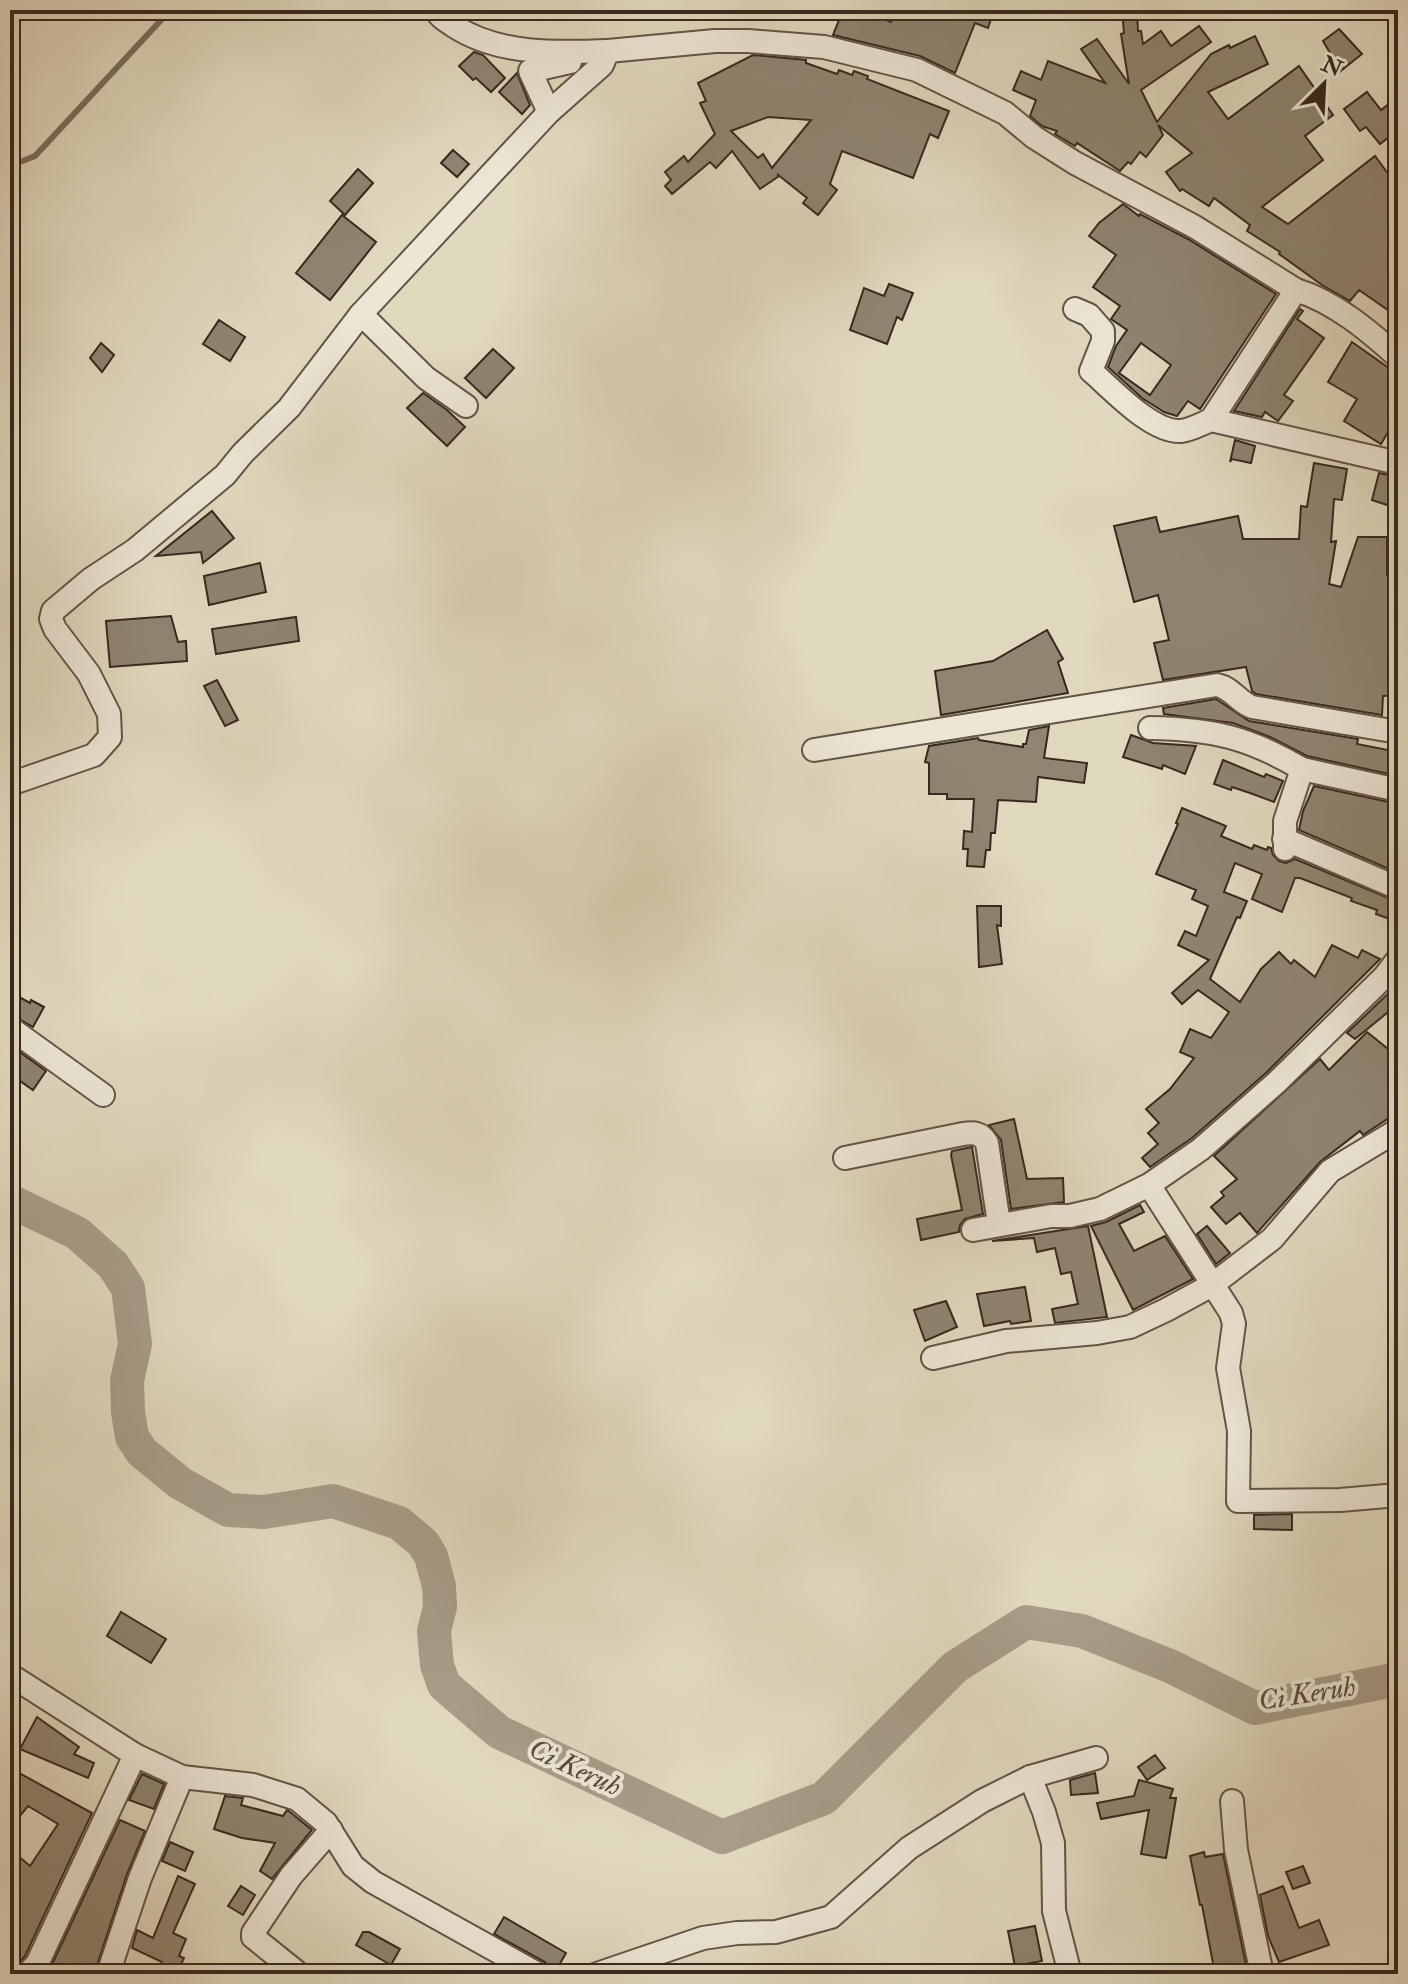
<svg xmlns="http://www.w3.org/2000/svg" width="1408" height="1984" font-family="'IM FELL Double Pica',serif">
	<rect width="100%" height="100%" fill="#e1d9be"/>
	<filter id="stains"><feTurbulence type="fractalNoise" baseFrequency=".0025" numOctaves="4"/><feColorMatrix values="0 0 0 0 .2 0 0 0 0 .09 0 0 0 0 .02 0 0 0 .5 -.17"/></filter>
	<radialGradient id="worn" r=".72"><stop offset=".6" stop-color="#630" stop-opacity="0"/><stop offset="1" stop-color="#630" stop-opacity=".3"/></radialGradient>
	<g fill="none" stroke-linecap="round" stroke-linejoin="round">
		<!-- stream -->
		<path stroke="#7a6f5e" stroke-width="6" d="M 10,166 L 35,156 L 163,18 L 168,10"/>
		<!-- river -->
		<path stroke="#a79d88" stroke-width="34" d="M 10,1201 L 77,1233 L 113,1265 L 128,1288 L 135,1344 L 127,1381 L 128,1412 L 132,1437 L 142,1452 L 180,1483 L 228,1510 L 264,1512 L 333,1501 L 399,1523 L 423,1543 L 431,1556 L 439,1586 L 440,1607 L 434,1631 L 437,1665 L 444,1685 L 499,1732 L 722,1837 L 824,1798 L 955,1667 L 1026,1622 L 1082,1631 L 1170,1666 L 1255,1708 L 1398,1679"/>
	</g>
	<!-- building -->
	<g fill="#8f8571" stroke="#37291e" stroke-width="2" fill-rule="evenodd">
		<path d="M 843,10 L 860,10 L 891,22 L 894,13 L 911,19 L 915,10 L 994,10 L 988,28 L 975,23 L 955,73 L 920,56 L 833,35 Z"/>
		<path d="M 1122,10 L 1137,10 L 1138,31 L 1141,31 L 1143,44 L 1161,31 L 1171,46 L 1199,26 L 1211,42 L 1141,90 L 1157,122 L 1211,54 L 1229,45 L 1230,48 L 1255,36 L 1268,64 L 1208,92 L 1228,119 L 1299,66 L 1333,115 L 1305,136 L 1323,160 L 1262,207 L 1288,224 L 1375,156 L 1389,175 L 1392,172 L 1398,180 L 1398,317 L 1359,290 L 1350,301 L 1322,285 L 1279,254 L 1280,252 L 1247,231 L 1250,225 L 1214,198 L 1209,206 L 1182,189 L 1180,191 L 1166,172 L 1192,153 L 1158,125 L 1163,135 L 1146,157 L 1140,152 L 1131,164 L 1128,162 L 1120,171 L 1077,143 L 1075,146 L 1055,134 L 1057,131 L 1042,126 L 1030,116 L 1036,100 L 1013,90 L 1021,71 L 1041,80 L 1048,61 L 1105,83 L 1081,49 L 1097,39 L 1129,84 L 1121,34 L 1124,33 Z"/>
		<path d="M 1339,29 L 1362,54 L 1338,73 L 1326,57 L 1330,53 L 1323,41 Z"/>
		<path d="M 474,52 L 483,55 L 505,78 L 491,92 L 476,78 L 473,80 L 459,66 Z"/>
		<path d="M 753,55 L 806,60 L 806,63 L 837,74 L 839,70 L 852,75 L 854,71 L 868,76 L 867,79 L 949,111 L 938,138 L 930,134 L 913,178 L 842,151 L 830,184 L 837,190 L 818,215 L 803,203 L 807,198 L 777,174 L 779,176 L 760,189 L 732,151 L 716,168 L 710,162 L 672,194 L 665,186 L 671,180 L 665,172 L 684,156 L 688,162 L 715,134 L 700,103 L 706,101 L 698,83 ZM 768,117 L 811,120 L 772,168 L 763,154 L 758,158 L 731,131 Z"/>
		<path d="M 517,73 L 530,105 L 522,114 L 499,92 Z"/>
		<path d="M 1367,92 L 1381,110 L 1398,97 L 1398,130 L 1380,144 L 1366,127 L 1360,131 L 1344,109 Z"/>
		<path d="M 453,150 L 469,164 L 457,177 L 441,163 Z"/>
		<path d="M 358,169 L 373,183 L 345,215 L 330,201 Z"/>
		<path d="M 1123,204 L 1139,216 L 1140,214 L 1188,239 L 1276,294 L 1200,409 L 1188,401 L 1177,416 L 1164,412 L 1142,398 L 1108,367 L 1116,346 L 1127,330 L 1111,319 L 1120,306 L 1093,287 L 1116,255 L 1089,236 L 1099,223 ZM 1141,343 L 1171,365 L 1150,395 L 1119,373 Z"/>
		<path d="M 342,215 L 376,242 L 330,300 L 296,273 Z"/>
		<path d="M 889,284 L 913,293 L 902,320 L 897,317 L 887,344 L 850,330 L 864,288 L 884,296 Z"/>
		<path d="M 1300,309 L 1303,311 L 1297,319 L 1324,338 L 1284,395 L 1293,401 L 1278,421 L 1265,412 L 1262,417 L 1234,411 Z"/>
		<path d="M 219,320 L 245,337 L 230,361 L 203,344 Z"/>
		<path d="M 1352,342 L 1389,368 L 1398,371 L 1398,415 L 1381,444 L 1344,421 L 1357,399 L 1328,382 Z"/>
		<path d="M 101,343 L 114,355 L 102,372 L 90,358 Z"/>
		<path d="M 493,349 L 514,368 L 486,398 L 465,378 Z"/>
		<path d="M 423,393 L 447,410 L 465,427 L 447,446 L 407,408 Z"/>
		<path d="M 1235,440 L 1255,446 L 1251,463 L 1232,459 L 1230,462 Z"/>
		<path d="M 1314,463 L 1347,469 L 1342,500 L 1334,499 L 1331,542 L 1336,541 L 1329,584 L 1341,587 L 1358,537 L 1387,537 L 1387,575 L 1398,573 L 1398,695 L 1383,696 L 1382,715 L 1256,694 L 1252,691 L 1246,667 L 1163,680 L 1154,643 L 1169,640 L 1158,595 L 1134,602 L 1114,526 L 1156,517 L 1160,532 L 1238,516 L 1243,539 L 1299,539 L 1301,506 L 1307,507 Z"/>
		<path d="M 1379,473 L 1398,477 L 1398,494 L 1393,507 L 1372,500 Z"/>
		<path d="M 212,511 L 234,538 L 203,563 L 201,552 L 156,556 Z"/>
		<path d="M 260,563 L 266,592 L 209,605 L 204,576 Z"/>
		<path d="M 171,616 L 178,642 L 186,641 L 187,661 L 110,667 L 106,621 Z"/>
		<path d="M 296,617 L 299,641 L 216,654 L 212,629 Z"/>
		<path d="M 1047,630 L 1063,659 L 1058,662 L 1068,693 L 941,715 L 935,671 L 993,661 Z"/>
		<path d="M 217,680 L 238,720 L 225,726 L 204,686 Z"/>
		<path d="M 1216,699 L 1249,721 L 1358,739 L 1357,744 L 1398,752 L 1398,776 L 1307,756 L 1270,737 L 1233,723 L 1164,714 L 1163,708 Z"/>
		<path d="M 1049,726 L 1044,758 L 1087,763 L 1084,783 L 1038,777 L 1036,802 L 998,800 L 995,833 L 991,833 L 990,850 L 986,850 L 984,867 L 967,866 L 968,849 L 963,849 L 964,831 L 972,832 L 974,799 L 947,799 L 947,794 L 929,794 L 929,763 L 925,762 L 929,746 L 978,738 L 979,740 L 1023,747 L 1023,744 L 1026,744 L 1029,730 Z"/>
		<path d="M 1131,735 L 1153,743 L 1196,746 L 1185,774 L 1163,765 L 1162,769 L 1123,757 Z"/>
		<path d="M 1223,760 L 1264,777 L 1266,774 L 1283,781 L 1274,802 L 1250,793 L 1232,787 L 1231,790 L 1214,784 Z"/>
		<path d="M 1314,786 L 1398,804 L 1398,866 L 1396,872 L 1299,830 L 1303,811 Z"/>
		<path d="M 1182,808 L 1226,826 L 1221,836 L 1252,849 L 1254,845 L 1267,850 L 1268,847 L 1271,848 L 1273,855 L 1279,861 L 1286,863 L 1295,859 L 1398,902 L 1398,922 L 1376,914 L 1377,910 L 1351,901 L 1352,898 L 1300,878 L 1295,878 L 1282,912 L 1252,899 L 1262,874 L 1235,863 L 1224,892 L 1247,901 L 1240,918 L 1237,917 L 1210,979 L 1240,1002 L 1261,969 L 1279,952 L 1291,964 L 1294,960 L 1315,977 L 1332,945 L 1358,958 L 1362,950 L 1380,959 L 1267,1072 L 1192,1138 L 1150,1167 L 1142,1158 L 1158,1144 L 1148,1133 L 1159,1123 L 1146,1109 L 1170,1089 L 1194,1058 L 1180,1052 L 1190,1029 L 1211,1038 L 1229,1012 L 1198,990 L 1182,1004 L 1172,993 L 1209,960 L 1178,945 L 1185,931 L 1196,936 L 1208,906 L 1192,899 L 1196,890 L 1156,874 L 1178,824 L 1176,823 Z"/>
		<path d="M 977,906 L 1001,906 L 1001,926 L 997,925 L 1002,964 L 979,967 Z"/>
		<path d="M 1398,984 L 1398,1004 L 1355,1039 L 1347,1033 Z"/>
		<path d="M 10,992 L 30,1003 L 31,1000 L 44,1007 L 33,1027 L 10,1014 Z"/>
		<path d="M 1367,1032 L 1398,1057 L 1398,1112 L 1363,1135 L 1360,1131 L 1320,1162 L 1257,1233 L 1240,1213 L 1226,1224 L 1211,1207 L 1224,1196 L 1221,1192 L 1237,1179 L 1214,1156 L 1320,1059 L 1329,1070 Z"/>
		<path d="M 10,1045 L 46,1071 L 33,1090 L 10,1074 Z"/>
		<path d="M 1014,1119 L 1027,1179 L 1063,1178 L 1064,1202 L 1011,1209 L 1001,1140 L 989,1125 Z"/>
		<path d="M 972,1147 L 983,1214 L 965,1219 L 960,1225 L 959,1232 L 921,1240 L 917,1219 L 962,1210 L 951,1155 L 952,1151 Z"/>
		<path d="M 1140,1205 L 1144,1212 L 1119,1224 L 1134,1251 L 1165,1236 L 1193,1279 L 1133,1310 L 1091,1226 L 1106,1222 Z"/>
		<path d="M 1088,1226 L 1107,1317 L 1055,1323 L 1052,1309 L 1078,1304 L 1071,1272 L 1061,1274 L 1055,1248 L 1037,1252 L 1034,1238 L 992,1241 Z"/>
		<path d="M 1207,1226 L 1230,1253 L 1216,1264 L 1197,1234 Z"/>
		<path d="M 1025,1287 L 1031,1321 L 1011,1324 L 1010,1321 L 984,1326 L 977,1294 Z"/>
		<path d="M 946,1301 L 957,1327 L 925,1341 L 914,1310 Z"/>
		<path d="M 1292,1514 L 1292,1530 L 1254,1529 L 1254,1515 Z"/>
		<path d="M 121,1612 L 166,1639 L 151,1663 L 107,1636 Z"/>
		<path d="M 37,1717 L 79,1747 L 74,1754 L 94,1763 L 88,1778 L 20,1749 Z"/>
		<path d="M 1155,1755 L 1165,1768 L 1147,1780 L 1138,1767 Z"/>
		<path d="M 10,1768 L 92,1813 L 25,1956 L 17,1965 L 13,1974 L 10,1974 L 10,1849 L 30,1866 L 58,1824 L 28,1806 L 10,1828 Z"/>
		<path d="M 1095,1773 L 1098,1793 L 1071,1795 L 1070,1780 Z"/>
		<path d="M 142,1774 L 164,1784 L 154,1809 L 129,1800 Z"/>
		<path d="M 1139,1780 L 1173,1789 L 1170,1798 L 1176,1798 L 1166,1858 L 1141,1854 L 1149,1810 L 1101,1819 L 1097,1803 L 1134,1796 Z"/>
		<path d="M 225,1796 L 243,1798 L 241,1805 L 283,1816 L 287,1810 L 290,1812 L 312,1830 L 272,1879 L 260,1871 L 275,1843 L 242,1838 L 214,1829 Z"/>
		<path d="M 120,1820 L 145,1831 L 127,1874 L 94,1974 L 48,1973 Z"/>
		<path d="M 170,1842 L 193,1852 L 185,1871 L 162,1861 Z"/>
		<path d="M 1204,1852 L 1205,1857 L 1223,1854 L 1247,1970 L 1215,1974 L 1202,1905 L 1200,1905 L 1190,1856 Z"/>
		<path d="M 1303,1866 L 1310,1883 L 1293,1889 L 1286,1872 Z"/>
		<path d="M 178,1876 L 195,1884 L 173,1933 L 186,1939 L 179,1956 L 184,1958 L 177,1973 L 161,1965 L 162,1962 L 132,1948 L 137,1930 L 153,1938 Z"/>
		<path d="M 241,1886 L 255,1895 L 243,1915 L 228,1906 Z"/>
		<path d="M 1283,1886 L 1299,1928 L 1319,1920 L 1329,1945 L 1279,1962 L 1268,1936 L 1260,1895 Z"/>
		<path d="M 504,1917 L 566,1953 L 554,1974 L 545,1962 L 494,1934 Z"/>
		<path d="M 1035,1926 L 1042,1961 L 1015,1966 L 1008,1931 Z"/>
		<path d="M 363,1932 L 369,1932 L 400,1949 L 391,1965 L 356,1945 Z"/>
	</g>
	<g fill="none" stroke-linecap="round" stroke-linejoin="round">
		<defs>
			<g id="minor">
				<path d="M 436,10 C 440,18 447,21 454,26 C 498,55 558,53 608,51"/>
				<path d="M 549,112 L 530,71 L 570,62"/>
				<path d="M 1075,309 L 1089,315 L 1103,331 L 1103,341 L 1091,371 C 1112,389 1152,433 1181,431 C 1191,430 1201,424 1211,420 L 1398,463"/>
				<path d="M 361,314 L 426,378 L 466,406"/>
				<path d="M 1211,420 L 1296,290"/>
				<path d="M 1150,728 C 1212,729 1248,737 1302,769"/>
				<path d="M 814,750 L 1217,685 C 1232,688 1238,702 1252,707 L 1398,732"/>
				<path d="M 10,784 L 94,755 L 110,737 L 109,714 L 89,674 L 55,629 L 51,619 L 53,611 L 91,579 L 135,550 L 225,475 L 243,453 L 289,408 L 361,314 L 549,112 L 602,65 L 608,51 L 715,41 L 748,41 L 824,47 L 917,70 L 1005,113 L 1034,137 L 1075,163 L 1195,227 L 1296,290 C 1335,302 1369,331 1398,357"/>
				<path d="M 1284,839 L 1398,888"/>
				<path d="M 1285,849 L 1285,821 L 1302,769 L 1398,790"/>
				<path d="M 10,1028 L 103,1095"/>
				<path d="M 845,1158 L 963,1134 C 974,1132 981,1133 987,1143 L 999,1224"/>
				<path d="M 1149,1185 L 1231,1313 L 1234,1324 L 1228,1368 L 1239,1431 L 1238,1501 L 1340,1500 L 1398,1495"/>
				<path d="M 973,1230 L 1051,1216 L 1070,1216 L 1100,1209 L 1149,1185 L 1201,1149 L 1277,1082 L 1385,976 L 1398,959"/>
				<path d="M 933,1358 L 1006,1341 L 1097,1333 L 1130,1327 L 1166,1310 L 1212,1285 L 1272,1239 L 1330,1171 L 1398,1130"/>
				<path d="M 10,1675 L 135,1755 L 182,1777 L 253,1785 L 297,1799 L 326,1823 L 353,1866 L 373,1882 L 538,1974"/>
				<path d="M 1030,1777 L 1044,1812 L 1053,1843 L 1054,1911 L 1070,1974"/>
				<path d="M 1232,1801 L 1236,1850 L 1262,1974"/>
				<path d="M 27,1974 L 37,1964 L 135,1755"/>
				<path d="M 108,1974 L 140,1878 L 182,1777"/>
				<path d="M 299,1974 L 253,1937 L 253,1933 L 291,1876 L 331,1830"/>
				<path d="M 597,1974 L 703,1938 L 737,1933 L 776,1932 L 831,1917 L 909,1848 L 982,1801 L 1030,1777 L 1096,1758"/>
			</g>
		</defs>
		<!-- minor casing -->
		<use href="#minor" stroke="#625546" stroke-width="26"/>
		<!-- minor -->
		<use href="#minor" stroke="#ece6d5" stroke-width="22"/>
	</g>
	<g text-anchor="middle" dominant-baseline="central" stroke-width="8" stroke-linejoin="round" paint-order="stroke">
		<!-- water labels -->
		<g font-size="28" font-style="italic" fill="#594c3e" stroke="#ece6d5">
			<text transform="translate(1307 1694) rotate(-9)">Ci Keruh</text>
			<text transform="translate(575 1768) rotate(25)">Ci Keruh</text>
		</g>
	</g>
	<!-- margin -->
	<rect width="1408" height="1984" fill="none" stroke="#e1d9be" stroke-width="40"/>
	<rect x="12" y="12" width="1384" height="1960" fill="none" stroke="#37291e" stroke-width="4"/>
	<rect x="20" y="20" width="1368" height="1944" fill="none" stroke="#37291e" stroke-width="2"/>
	<!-- north arrow -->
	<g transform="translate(1324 84) rotate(24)" stroke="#ece6d5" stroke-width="6" paint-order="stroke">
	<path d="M0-6L14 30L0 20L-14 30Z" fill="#37291e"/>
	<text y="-12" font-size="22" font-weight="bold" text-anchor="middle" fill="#37291e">N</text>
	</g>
	<rect width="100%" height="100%" filter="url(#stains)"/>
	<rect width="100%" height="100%" fill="url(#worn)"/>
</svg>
